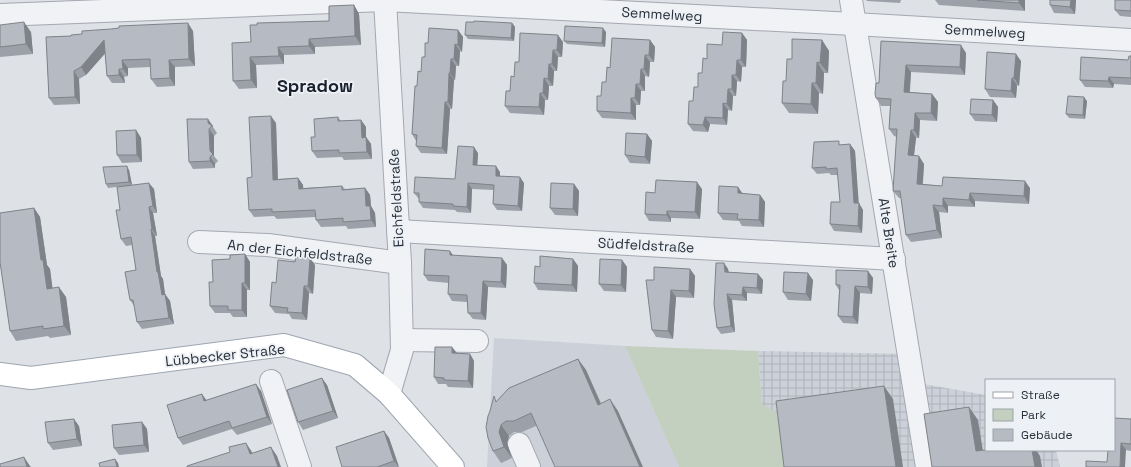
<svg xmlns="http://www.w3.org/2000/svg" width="1131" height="467" font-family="'Space Grotesk',sans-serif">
	<defs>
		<pattern id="industrial-grid" width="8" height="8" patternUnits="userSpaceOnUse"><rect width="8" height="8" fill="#ccd0d8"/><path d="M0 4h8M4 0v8" fill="none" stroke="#afb3ba"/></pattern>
	</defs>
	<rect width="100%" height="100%" fill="#dee1e6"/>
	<!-- built -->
	<path fill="#ccd0d8" d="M 494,338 L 625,346 L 679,467 L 487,467 Z"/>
	<!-- industrial -->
	<path fill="url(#industrial-grid)" d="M 758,351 L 911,354 L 918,383 L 986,395 L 986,450 L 1056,450 L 1060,467 L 785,467 L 762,404 Z"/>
	<!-- green -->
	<path fill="#c4d0bf" d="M 625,346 L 758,351 L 762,404 L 776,412 L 785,467 L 679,467 Z"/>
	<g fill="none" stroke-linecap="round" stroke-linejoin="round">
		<defs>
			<g id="minor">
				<path d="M 385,0 L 400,263 L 402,350 L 389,394"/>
				<path d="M 851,0 L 927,467"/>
				<path d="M 0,15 L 385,0 L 854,24 L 1131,40"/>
				<path d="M 398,231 L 894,259"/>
				<path d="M 199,242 L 268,245 L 400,263"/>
				<path d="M 402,340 L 477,341"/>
				<path d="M 271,381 L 300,467"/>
				<path d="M 519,444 L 529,467"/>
			</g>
			<path id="major" d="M 0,374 L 31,378 L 284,345 L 355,365 L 389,394 L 453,467"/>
		</defs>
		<!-- minor casing -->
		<use href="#minor" stroke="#a4a8b0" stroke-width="24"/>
		<!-- major casing -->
		<use href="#major" stroke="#9ea6b1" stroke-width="24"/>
		<!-- minor -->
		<use href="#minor" stroke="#f0f2f5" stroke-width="22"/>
		<!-- major -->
		<use href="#major" stroke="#fff" stroke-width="22"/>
	</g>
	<!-- wall -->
	<g fill="#9ca0a8">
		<path d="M 866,0 L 901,0 L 900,3 L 867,1 Z"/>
		<path d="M 935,0 L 1025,0 L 1025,11 L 939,5 Z"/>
		<path d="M 1050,0 L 1076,0 L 1075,14 L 1054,13 L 1050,5 Z"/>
		<path d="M 1131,0 L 1131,17 L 1120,16 L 1115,10 Z"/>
		<path d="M 354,5 L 359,14 L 361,45 L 315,47 L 315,54 L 284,55 L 284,64 L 256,65 L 257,88 L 239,89 L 233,81 L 251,42 L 329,21 Z"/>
		<path d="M 512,23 L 515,27 L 514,41 L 468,39 L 465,35 Z"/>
		<path d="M 0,25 L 31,32 L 33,54 L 0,57 Z"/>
		<path d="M 458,30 L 463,37 L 462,52 L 460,51 L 459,66 L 456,66 L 455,80 L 454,80 L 452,109 L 450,109 L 447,154 L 421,153 L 416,146 L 416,141 L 412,134 L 417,86 L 428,43 Z"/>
		<path d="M 193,31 L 195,66 L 175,67 L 175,86 L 157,87 L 151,79 L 151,67 L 128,68 L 128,76 L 124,77 L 125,83 L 112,83 L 107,76 L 105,53 L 86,75 L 79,79 L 80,104 L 54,105 L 49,98 L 46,37 Z"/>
		<path d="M 606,32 L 605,47 L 567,44 L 564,41 Z"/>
		<path d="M 742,33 L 747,40 L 746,67 L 742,67 L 741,82 L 737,81 L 736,96 L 733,96 L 732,111 L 728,110 L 727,125 L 710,124 L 708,132 L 693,131 L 688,124 L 693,101 L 707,59 Z"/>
		<path d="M 650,40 L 655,47 L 654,62 L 650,62 L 649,77 L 645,76 L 645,91 L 641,91 L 640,105 L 636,105 L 636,120 L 602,118 L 597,111 L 610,68 Z"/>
		<path d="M 822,40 L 829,51 L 828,73 L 824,73 L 823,94 L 819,93 L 818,114 L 789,113 L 782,103 L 792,59 Z"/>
		<path d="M 881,41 L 966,53 L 965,75 L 911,72 L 910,92 L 932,94 L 938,102 L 937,121 L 920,120 L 919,138 L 916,138 L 914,156 L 924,164 L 923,184 L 942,186 L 1030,188 L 1029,204 L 975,201 L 975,207 L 948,206 L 948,213 L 939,212 L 942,238 L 911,242 L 906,235 L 901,198 L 899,198 L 893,191 L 897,137 L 894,136 L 889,129 L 890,106 L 881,106 L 876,98 L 879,83 Z"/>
		<path d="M 563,42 L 562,57 L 558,57 L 557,71 L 554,71 L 553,86 L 549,86 L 548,100 L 545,100 L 544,115 L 510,113 L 505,106 L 514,77 Z"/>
		<path d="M 1131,56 L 1131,85 L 1114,84 L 1113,88 L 1085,87 L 1080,80 L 1128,60 Z"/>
		<path d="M 1021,61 L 1019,86 L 1017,85 L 1016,98 L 990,97 L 985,89 Z"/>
		<path d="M 993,100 L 998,107 L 997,122 L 975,121 L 970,114 Z"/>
		<path d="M 1087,101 L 1085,119 L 1069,118 L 1066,114 Z"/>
		<path d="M 338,117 L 341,121 L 361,120 L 366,127 L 366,137 L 371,144 L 372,159 L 344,160 L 342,157 L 317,158 L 312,151 L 315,137 Z"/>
		<path d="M 187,119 L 213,126 L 213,127 L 217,133 L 214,136 L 214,156 L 218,161 L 215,164 L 215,168 L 193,169 L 189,162 Z"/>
		<path d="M 276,123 L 278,179 L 298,178 L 303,185 L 303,188 L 342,186 L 345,189 L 365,188 L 370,195 L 371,206 L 375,213 L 376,227 L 348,229 L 346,226 L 321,227 L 316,220 L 316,217 L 277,219 L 274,216 L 254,217 L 249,210 L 252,177 Z"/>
		<path d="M 136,130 L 141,138 L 142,162 L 122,163 L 117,155 Z"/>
		<path d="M 647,134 L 652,141 L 650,164 L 630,163 L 625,155 Z"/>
		<path d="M 850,144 L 855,151 L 858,203 L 863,210 L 862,233 L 834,231 L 830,224 L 840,202 L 838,175 L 831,175 L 829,173 L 817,174 L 812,168 L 842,145 Z"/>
		<path d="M 478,153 L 477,165 L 500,172 L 500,176 L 524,183 L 522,211 L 497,210 L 493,204 L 494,190 L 472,189 L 471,213 L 457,212 L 455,210 L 423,208 L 419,202 L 419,199 L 414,193 L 455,179 Z"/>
		<path d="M 129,170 L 132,185 L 154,189 L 157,213 L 153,213 L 157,236 L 155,236 L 161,276 L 163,279 L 165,294 L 170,301 L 174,324 L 142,329 L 137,322 L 135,307 L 130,300 L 136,270 L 132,245 L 126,246 L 121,239 L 120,210 L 124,186 L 108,188 L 106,184 Z"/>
		<path d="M 574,184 L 579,191 L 578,216 L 555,215 L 550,208 Z"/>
		<path d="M 702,189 L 700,219 L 671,218 L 671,222 L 649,221 L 645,214 L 655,193 Z"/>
		<path d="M 742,194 L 760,195 L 765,202 L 764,227 L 742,226 L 739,221 L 723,220 L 718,213 Z"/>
		<path d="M 34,208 L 40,217 L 47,265 L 50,269 L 52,288 L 66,297 L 71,335 L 50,338 L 48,336 L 16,341 L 10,331 Z"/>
		<path d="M 245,254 L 250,262 L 250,290 L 247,290 L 247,317 L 233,317 L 230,313 L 215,313 L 210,306 L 213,282 L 230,259 Z"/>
		<path d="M 454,256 L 502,258 L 507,265 L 506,288 L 488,287 L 486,320 L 473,319 L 468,313 L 467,302 L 452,301 L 448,294 L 449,283 L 428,281 L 424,275 Z"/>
		<path d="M 573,259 L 578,266 L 577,292 L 538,290 L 534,283 L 540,267 Z"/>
		<path d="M 622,260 L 627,267 L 626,292 L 604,291 L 599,284 Z"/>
		<path d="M 724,263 L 728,269 L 729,272 L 758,274 L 763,280 L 762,294 L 747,293 L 747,301 L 732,300 L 735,332 L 721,334 L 717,328 Z"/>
		<path d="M 315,265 L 313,294 L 309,293 L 307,320 L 292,319 L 289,314 L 275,313 L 270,306 Z"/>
		<path d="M 690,269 L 695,276 L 694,298 L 676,297 L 673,339 L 656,337 L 652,330 L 654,280 Z"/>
		<path d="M 868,271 L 873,278 L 872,294 L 860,293 L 858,324 L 843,323 L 838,316 L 839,290 L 836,285 Z"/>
		<path d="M 813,280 L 811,301 L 788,300 L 783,292 Z"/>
		<path d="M 456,353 L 470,354 L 474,361 L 473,388 L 448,387 L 446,384 L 438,384 L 434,377 Z"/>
		<path d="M 578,359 L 586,370 L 601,403 L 618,411 L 536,426 L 522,432 L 514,432 L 509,436 L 507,443 L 512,458 L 501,463 L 493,451 L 498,400 Z"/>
		<path d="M 327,385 L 338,418 L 303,430 L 298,422 Z"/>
		<path d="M 261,391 L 272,424 L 237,435 L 232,429 L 183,445 L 178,438 L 207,401 Z"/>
		<path d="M 1131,419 L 1131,451 L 1126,450 L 1107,462 Z"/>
		<path d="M 142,422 L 147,429 L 149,452 L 119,455 L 114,448 Z"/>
		<path d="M 79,426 L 82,446 L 53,450 L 48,443 Z"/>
		<path d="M 384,431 L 389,438 L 399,467 L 342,467 Z"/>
	</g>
	<!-- shaded-wall -->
	<g fill="#7f8288">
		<path d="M 1019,0 L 1025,0 L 1025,11 L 1019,3 Z"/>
		<path d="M 1071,0 L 1076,0 L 1075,14 L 1070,7 Z"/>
		<path d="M 354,5 L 359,14 L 361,45 L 355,36 Z"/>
		<path d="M 24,22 L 31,32 L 33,54 L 26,44 Z"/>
		<path d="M 188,23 L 193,31 L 195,66 L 189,59 Z"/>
		<path d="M 512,23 L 515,27 L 514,41 L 511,38 Z"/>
		<path d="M 603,28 L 606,32 L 605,47 L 602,43 Z"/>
		<path d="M 458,30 L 463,37 L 462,52 L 458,45 Z"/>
		<path d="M 742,33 L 747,40 L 746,67 L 741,60 Z"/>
		<path d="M 558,35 L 563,42 L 562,57 L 557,50 Z"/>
		<path d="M 309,39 L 315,47 L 315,54 L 309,46 Z"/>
		<path d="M 104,40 L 110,48 L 86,75 L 81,67 Z"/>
		<path d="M 650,40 L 655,47 L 654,62 L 649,55 Z"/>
		<path d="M 822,40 L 829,51 L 828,73 L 820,63 Z"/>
		<path d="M 455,44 L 460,51 L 459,66 L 454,59 Z"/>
		<path d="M 961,45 L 966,53 L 965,75 L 960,67 Z"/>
		<path d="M 278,47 L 284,55 L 284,64 L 279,56 Z"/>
		<path d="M 553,50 L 558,57 L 557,71 L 552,64 Z"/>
		<path d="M 1016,54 L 1021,61 L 1019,86 L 1014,78 Z"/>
		<path d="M 645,55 L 650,62 L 649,77 L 644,69 Z"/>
		<path d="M 250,57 L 256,65 L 257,88 L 251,80 Z"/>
		<path d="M 451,59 L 456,66 L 455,80 L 450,73 Z"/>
		<path d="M 122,60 L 128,68 L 128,76 L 123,69 Z"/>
		<path d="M 169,60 L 175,67 L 175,86 L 170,78 Z"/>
		<path d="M 737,60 L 742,67 L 741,82 L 736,75 Z"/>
		<path d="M 817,62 L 824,73 L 823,94 L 816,83 Z"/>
		<path d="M 549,64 L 554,71 L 553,86 L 548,79 Z"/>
		<path d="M 906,65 L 911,72 L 909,99 L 904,92 Z"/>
		<path d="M 119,69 L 124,77 L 125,83 L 119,75 Z"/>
		<path d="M 641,69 L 645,76 L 645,91 L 640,84 Z"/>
		<path d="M 74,71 L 79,79 L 80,104 L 75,97 Z"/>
		<path d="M 449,73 L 454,80 L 452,109 L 448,102 Z"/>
		<path d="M 732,75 L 737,81 L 736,96 L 732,89 Z"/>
		<path d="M 1109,77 L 1114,84 L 1113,88 L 1108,81 Z"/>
		<path d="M 544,78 L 549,86 L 548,100 L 543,93 Z"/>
		<path d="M 1012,78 L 1017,85 L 1016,98 L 1011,91 Z"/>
		<path d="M 812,83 L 819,93 L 818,114 L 811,104 Z"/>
		<path d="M 636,84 L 641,91 L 640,105 L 635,98 Z"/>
		<path d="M 728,89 L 733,96 L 732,111 L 727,104 Z"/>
		<path d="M 540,93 L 545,100 L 544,115 L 539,107 Z"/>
		<path d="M 932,94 L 938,102 L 937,121 L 931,113 Z"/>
		<path d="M 1084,97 L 1087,101 L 1085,119 L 1083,115 Z"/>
		<path d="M 631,98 L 636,105 L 636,120 L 631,113 Z"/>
		<path d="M 993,100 L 998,107 L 997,122 L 992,115 Z"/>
		<path d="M 445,102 L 450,109 L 447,154 L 442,148 Z"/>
		<path d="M 723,103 L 728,110 L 727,125 L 723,118 Z"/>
		<path d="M 915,113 L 920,120 L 919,138 L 914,130 Z"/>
		<path d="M 271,116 L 276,123 L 278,187 L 273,180 Z"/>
		<path d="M 705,117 L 710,124 L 708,132 L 703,125 Z"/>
		<path d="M 208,119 L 213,126 L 213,127 L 208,123 Z"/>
		<path d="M 361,120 L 366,127 L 366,137 L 371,144 L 372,159 L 367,152 L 362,138 Z"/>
		<path d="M 209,129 L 214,136 L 214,156 L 210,151 Z"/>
		<path d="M 136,130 L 141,138 L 142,162 L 137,155 Z"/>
		<path d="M 911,130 L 916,138 L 913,163 L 908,155 Z"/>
		<path d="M 647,134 L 652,141 L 650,164 L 645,157 Z"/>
		<path d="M 850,144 L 855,151 L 859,206 L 859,203 L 863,210 L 862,233 L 858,226 L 854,203 Z"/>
		<path d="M 474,147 L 478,153 L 477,171 L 473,165 Z"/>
		<path d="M 919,156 L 924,164 L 922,192 L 917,184 Z"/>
		<path d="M 210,157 L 215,164 L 215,168 L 210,161 Z"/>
		<path d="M 127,166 L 129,170 L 132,185 L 129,182 Z"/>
		<path d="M 496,166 L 500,172 L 500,182 L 496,176 Z"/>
		<path d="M 520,177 L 524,183 L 522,211 L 518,206 Z"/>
		<path d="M 298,178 L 303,185 L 304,196 L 299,189 Z"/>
		<path d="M 1025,181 L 1030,188 L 1029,204 L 1024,196 Z"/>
		<path d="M 697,182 L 702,189 L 700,219 L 695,212 Z"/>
		<path d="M 149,183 L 154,189 L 157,213 L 153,206 Z"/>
		<path d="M 468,183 L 472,189 L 471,213 L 467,207 Z"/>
		<path d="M 574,184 L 579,191 L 578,216 L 573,209 Z"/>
		<path d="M 738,187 L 743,194 L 738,193 Z"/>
		<path d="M 365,188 L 370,195 L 371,206 L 375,213 L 376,227 L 371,220 L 366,206 Z"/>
		<path d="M 970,193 L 975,201 L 975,207 L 969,200 Z"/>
		<path d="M 760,195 L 765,202 L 764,227 L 759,220 Z"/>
		<path d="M 943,198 L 948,206 L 948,213 L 943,206 Z"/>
		<path d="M 933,205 L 939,212 L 942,238 L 937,230 Z"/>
		<path d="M 149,207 L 153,213 L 157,236 L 152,229 Z"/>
		<path d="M 34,208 L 40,217 L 47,265 L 50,269 L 54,299 L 47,289 L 41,260 Z"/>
		<path d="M 667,211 L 671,218 L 671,222 L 667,215 Z"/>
		<path d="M 151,229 L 155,236 L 161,276 L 163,279 L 165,294 L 170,301 L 174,324 L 169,318 L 162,295 L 157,272 Z"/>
		<path d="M 450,251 L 455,258 L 450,255 Z"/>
		<path d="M 245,254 L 250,262 L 250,290 L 245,283 Z"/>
		<path d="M 310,258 L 315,265 L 313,294 L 308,286 Z"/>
		<path d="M 502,258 L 507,265 L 506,288 L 501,282 Z"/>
		<path d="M 573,259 L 578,266 L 577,292 L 572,285 Z"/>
		<path d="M 622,260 L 627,267 L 626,292 L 621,285 Z"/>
		<path d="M 724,263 L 728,269 L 729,278 L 725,272 Z"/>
		<path d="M 690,269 L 695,276 L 694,298 L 689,291 Z"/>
		<path d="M 868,271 L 873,278 L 872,294 L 868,287 Z"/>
		<path d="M 808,273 L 813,280 L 811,301 L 806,294 Z"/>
		<path d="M 758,274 L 763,280 L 762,294 L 757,288 Z"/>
		<path d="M 483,281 L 488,287 L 486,320 L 481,313 Z"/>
		<path d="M 242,283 L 247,290 L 247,317 L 242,310 Z"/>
		<path d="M 304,286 L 309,293 L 307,320 L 302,313 Z"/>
		<path d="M 855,286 L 860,293 L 858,324 L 853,317 Z"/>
		<path d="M 59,287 L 66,297 L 71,335 L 64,326 Z"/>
		<path d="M 743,287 L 747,293 L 747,301 L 742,295 Z"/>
		<path d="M 671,290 L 676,297 L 673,339 L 668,331 Z"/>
		<path d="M 727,294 L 732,300 L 735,332 L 731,326 Z"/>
		<path d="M 452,347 L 457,353 L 452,353 Z"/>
		<path d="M 470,354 L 474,361 L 473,388 L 468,381 Z"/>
		<path d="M 578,359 L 586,370 L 606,416 L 598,405 Z"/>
		<path d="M 322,378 L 327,385 L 338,418 L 333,411 Z"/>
		<path d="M 256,384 L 261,391 L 272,424 L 267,417 Z"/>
		<path d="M 884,386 L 893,399 L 903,467 L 896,467 Z"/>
		<path d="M 202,394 L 207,401 L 204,401 Z"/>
		<path d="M 610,399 L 618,411 L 643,467 L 640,467 Z"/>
		<path d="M 969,407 L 978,420 L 985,464 L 976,451 Z"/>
		<path d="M 74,419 L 79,426 L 82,446 L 77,439 Z"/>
		<path d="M 142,422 L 147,429 L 149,452 L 144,445 Z"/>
		<path d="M 501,425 L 509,436 L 507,443 L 512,458 L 504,447 L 499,432 Z"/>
		<path d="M 384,431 L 389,438 L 399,467 L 394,461 Z"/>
		<path d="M 246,443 L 252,452 L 256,463 L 250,454 Z"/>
		<path d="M 1121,443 L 1126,450 L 1125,467 L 1120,467 Z"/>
		<path d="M 271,447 L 277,456 L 281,467 L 278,467 Z"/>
		<path d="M 1032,450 L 1036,450 L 1040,456 L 1042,467 L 1035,467 Z"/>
		<path d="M 24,457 L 30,466 L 31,467 L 27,467 Z"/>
		<path d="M 115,459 L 118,463 L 119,467 L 117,467 Z"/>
	</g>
	<!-- building -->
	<g fill="#b5bac3" stroke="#7f8288">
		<path d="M 977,0 L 1019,0 L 1019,3 Z"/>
		<path d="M 1050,0 L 1071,0 L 1070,7 L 1050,5 Z"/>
		<path d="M 1115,0 L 1131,0 L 1131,11 L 1115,10 Z"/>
		<path d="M 354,5 L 355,36 L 309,39 L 309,46 L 278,47 L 279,56 L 250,57 L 251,80 L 233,81 L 232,43 L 251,42 L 250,25 L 257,25 L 257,23 L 329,21 L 329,6 Z"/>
		<path d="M 474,21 L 512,23 L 511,38 L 465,35 L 466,22 L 474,22 Z"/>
		<path d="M 24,22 L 26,44 L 0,47 L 0,25 Z"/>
		<path d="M 188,23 L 189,59 L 169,60 L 170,78 L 151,79 L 150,59 L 122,60 L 123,69 L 119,69 L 119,75 L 107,76 L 104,40 L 81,67 L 74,71 L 75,97 L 49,98 L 46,37 L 71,36 L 71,35 L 82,34 L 82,31 L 111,29 L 119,28 L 119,26 Z"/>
		<path d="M 565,26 L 603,28 L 602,43 L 564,41 Z"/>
		<path d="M 429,28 L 458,30 L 458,45 L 455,44 L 454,59 L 451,59 L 450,73 L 449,73 L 448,102 L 445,102 L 442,148 L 416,146 L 417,135 L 412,134 L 415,86 L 417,86 L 418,71 L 421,72 L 422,57 L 425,57 L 425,43 L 428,43 Z"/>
		<path d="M 723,32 L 742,33 L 741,60 L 737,60 L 736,75 L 732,75 L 732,89 L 728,89 L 727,104 L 723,103 L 723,118 L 705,117 L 703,125 L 688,124 L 689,101 L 693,101 L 694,87 L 698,87 L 698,73 L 702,73 L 703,58 L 707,59 L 707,44 L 722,45 Z"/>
		<path d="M 520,33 L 558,35 L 557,50 L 553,50 L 552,64 L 549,64 L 548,79 L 544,78 L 543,93 L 540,93 L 539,107 L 505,106 L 506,91 L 510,91 L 511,76 L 514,77 L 515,62 L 519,62 Z"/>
		<path d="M 612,38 L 650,40 L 649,55 L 645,55 L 644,69 L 641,69 L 640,84 L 636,84 L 635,98 L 631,98 L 631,113 L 597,111 L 597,96 L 601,96 L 602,82 L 606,82 L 607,67 L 610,68 Z"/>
		<path d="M 792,39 L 822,40 L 820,63 L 817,62 L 816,83 L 812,83 L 811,104 L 782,103 L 783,81 L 786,81 L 787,59 L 792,59 Z"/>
		<path d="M 881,41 L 961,45 L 960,67 L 906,65 L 904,92 L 932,94 L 931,113 L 915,113 L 914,130 L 911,130 L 908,155 L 919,156 L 917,184 L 942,186 L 943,177 L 1025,181 L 1024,196 L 970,193 L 969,200 L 943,198 L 943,206 L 933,205 L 937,230 L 906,235 L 900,191 L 893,191 L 897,129 L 889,129 L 891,99 L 876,98 L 875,94 L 876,83 L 879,83 Z"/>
		<path d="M 987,52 L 1016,54 L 1014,78 L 1012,78 L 1011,91 L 985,89 Z"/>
		<path d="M 1129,56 L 1131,56 L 1131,78 L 1109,77 L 1108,81 L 1080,80 L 1081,57 L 1128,60 Z"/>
		<path d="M 1068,96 L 1084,97 L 1083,115 L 1066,114 Z"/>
		<path d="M 971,99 L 993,100 L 992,115 L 970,114 Z"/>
		<path d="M 271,116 L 273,180 L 298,178 L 299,189 L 342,186 L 342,190 L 365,188 L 366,206 L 370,206 L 371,220 L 343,222 L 343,218 L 316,220 L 315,210 L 272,212 L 272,209 L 249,210 L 247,178 L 252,177 L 249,117 Z"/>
		<path d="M 338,117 L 338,121 L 361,120 L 362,138 L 366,137 L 367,152 L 339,153 L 339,150 L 312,151 L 311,137 L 315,137 L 314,119 Z"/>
		<path d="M 187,119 L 208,119 L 208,123 L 212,126 L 209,129 L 210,151 L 213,154 L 210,157 L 210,161 L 189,162 Z"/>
		<path d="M 136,130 L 137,155 L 117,155 L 116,131 Z"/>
		<path d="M 626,133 L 647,134 L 645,157 L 625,155 Z"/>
		<path d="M 839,141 L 839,145 L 850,144 L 854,203 L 859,203 L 858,226 L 830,224 L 831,202 L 840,202 L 837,168 L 826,169 L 826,167 L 812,168 L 814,142 Z"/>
		<path d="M 458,146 L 474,147 L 473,165 L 496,166 L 496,176 L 520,177 L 518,206 L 493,204 L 494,185 L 468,183 L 467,207 L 453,206 L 453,204 L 419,202 L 419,193 L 414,193 L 415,177 L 455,179 Z"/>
		<path d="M 127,166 L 129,182 L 106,184 L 103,167 Z"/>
		<path d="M 656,180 L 697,182 L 695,212 L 667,211 L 667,215 L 645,214 L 646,192 L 655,193 Z"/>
		<path d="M 149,183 L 153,206 L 149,207 L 152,229 L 151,229 L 157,272 L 158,272 L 162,295 L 165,294 L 169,318 L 137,322 L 133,300 L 130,300 L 125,272 L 136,270 L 131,237 L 121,239 L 116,210 L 120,210 L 117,187 Z"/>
		<path d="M 551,183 L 574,184 L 573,209 L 550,208 Z"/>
		<path d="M 719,186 L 738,187 L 738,193 L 760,195 L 759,220 L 737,219 L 738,214 L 718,213 Z"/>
		<path d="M 34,208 L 41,260 L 43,260 L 47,289 L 59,287 L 64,326 L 43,329 L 43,326 L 10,331 L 0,262 L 0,213 Z"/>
		<path d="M 425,249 L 450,251 L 450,255 L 502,258 L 501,282 L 483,281 L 481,313 L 468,313 L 467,295 L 448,294 L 449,276 L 424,275 Z"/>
		<path d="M 245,254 L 245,283 L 242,283 L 242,310 L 228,310 L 228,306 L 210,306 L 209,282 L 213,282 L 212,260 L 230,259 L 230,255 Z"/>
		<path d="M 540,256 L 573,259 L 572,285 L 534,283 L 535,266 L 540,267 Z"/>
		<path d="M 296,257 L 310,258 L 308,286 L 304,286 L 302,313 L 287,312 L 288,308 L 270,306 L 272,282 L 276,283 L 278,260 L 295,262 Z"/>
		<path d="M 600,259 L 622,260 L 621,285 L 599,284 Z"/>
		<path d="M 716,263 L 724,263 L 725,272 L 758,274 L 757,288 L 743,287 L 742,295 L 727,294 L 731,326 L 717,328 L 714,304 Z"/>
		<path d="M 654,267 L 690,269 L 689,291 L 671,290 L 668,331 L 652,330 L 646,280 L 654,280 Z"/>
		<path d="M 836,270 L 868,271 L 868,287 L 855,286 L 853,317 L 838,316 L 840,285 L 836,285 Z"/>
		<path d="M 784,272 L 808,273 L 806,294 L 783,292 Z"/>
		<path d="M 435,347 L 452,347 L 452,353 L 470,354 L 468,381 L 444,380 L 444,378 L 434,377 Z"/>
		<path d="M 578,359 L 598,405 L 610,399 L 640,467 L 555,467 L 531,413 L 514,421 L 506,421 L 501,425 L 499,432 L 504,447 L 493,451 L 488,438 L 486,427 L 488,416 L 490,411 L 494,396 L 496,402 L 509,388 Z"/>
		<path d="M 322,378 L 333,411 L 298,422 L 287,390 Z"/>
		<path d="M 256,384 L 267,417 L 232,428 L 229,421 L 178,438 L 167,405 L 202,394 L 204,401 Z"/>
		<path d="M 884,386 L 896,467 L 784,467 L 776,401 Z"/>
		<path d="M 969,407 L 976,451 L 986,450 L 1032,450 L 1035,467 L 932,467 L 924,414 Z"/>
		<path d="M 1114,418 L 1131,419 L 1131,444 L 1121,443 L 1120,467 L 1086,467 L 1086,461 L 1107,462 L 1108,450 L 1114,450 Z"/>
		<path d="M 74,419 L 77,439 L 48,443 L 45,422 Z"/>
		<path d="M 142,422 L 144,445 L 114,448 L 112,425 Z"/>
		<path d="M 384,431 L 394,461 L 377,467 L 342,467 L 336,447 Z"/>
		<path d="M 246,443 L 250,454 L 271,447 L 278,467 L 187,467 L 187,466 L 230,452 L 229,447 Z"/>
		<path d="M 24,457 L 27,467 L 0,467 L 0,464 Z"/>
		<path d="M 115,459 L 117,467 L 100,467 L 99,463 Z"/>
	</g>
	<g text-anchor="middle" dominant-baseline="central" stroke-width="3.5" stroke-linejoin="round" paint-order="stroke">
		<!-- street labels -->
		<g font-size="14" fill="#28303c" stroke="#edf0f4">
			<text transform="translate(662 14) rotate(3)">Semmelweg</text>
			<text transform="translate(985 31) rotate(3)">Semmelweg</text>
			<text transform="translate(396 198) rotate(-93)">Eichfeldstraße</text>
			<text transform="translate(889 233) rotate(81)">Alte Breite</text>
			<text transform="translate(646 245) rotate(3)">Südfeldstraße</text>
			<text transform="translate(300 252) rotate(6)">An der Eichfeldstraße</text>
			<text transform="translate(225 355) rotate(-6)">Lübbecker Straße</text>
		</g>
		<!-- district labels -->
		<g font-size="18" font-weight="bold" fill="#1a212d" stroke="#edf0f4">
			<text x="315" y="85">Spradow</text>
		</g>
	</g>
	<!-- legend -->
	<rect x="985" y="379" width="130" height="72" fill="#edf0f4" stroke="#9ea3aa"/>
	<rect x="993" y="392" width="20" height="6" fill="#ffffff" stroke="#9ea3aa"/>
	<text x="1021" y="399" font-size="12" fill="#28303c">Straße</text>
	<rect x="993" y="409" width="20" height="12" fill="#c4d0bf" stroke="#9ea3aa"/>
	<text x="1021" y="419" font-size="12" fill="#28303c">Park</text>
	<rect x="993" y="429" width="20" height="12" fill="#b5bac3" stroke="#9ea3aa"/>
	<text x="1021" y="439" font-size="12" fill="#28303c">Gebäude</text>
</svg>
